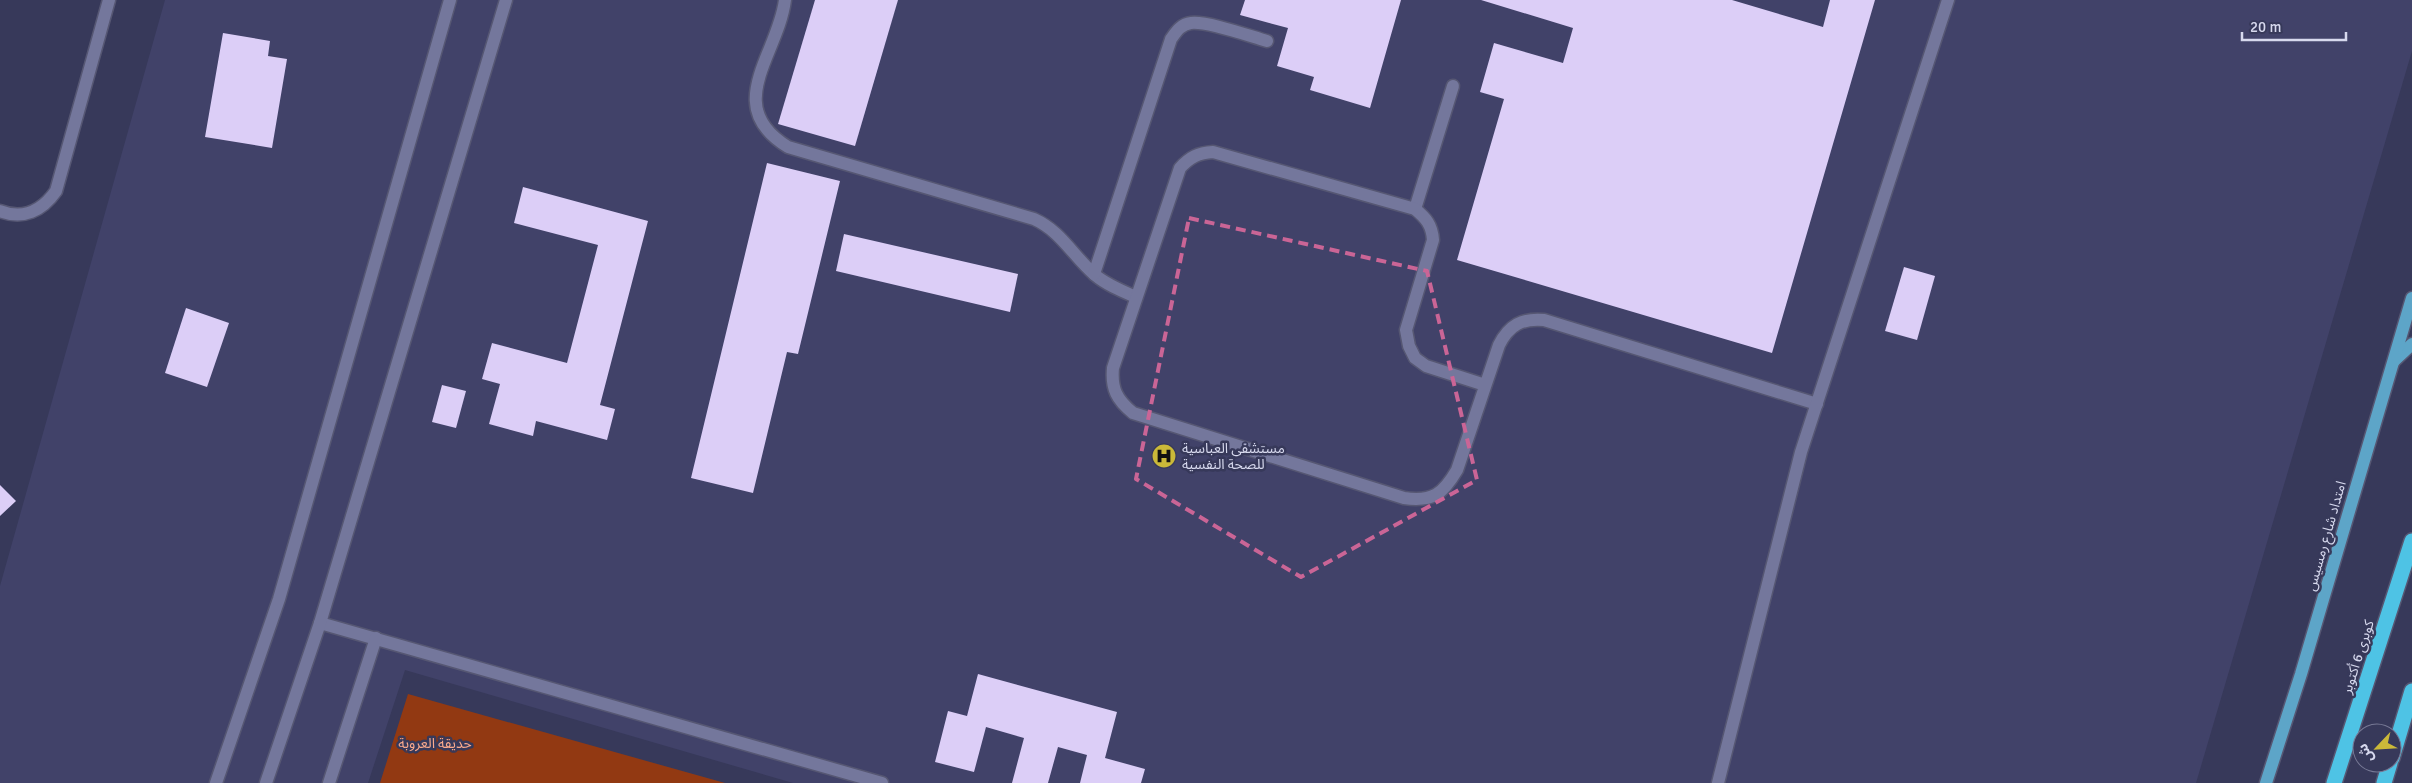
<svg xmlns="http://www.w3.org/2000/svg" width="2412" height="783" font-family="Signika,'Noto Sans Arabic',sans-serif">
	<rect width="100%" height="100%" fill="#37395a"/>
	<!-- built -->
	<path fill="#414269" d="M 165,0 L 2412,0 L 2412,51 L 2196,783 L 793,783 L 405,670 L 368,783 L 0,783 L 0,586 Z"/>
	<!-- green -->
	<path fill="#923912" d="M 408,694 L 725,783 L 380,783 Z"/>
	<!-- building -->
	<g fill="#dccef7">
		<path d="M 815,0 L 898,0 L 855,146 L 778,124 Z"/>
		<path d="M 1245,0 L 1401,0 L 1370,108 L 1310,90 L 1314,77 L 1277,66 L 1288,28 L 1240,15 Z"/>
		<path d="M 1481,0 L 1732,0 L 1823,27 L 1830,0 L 1875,0 L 1772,353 L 1457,260 L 1504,99 L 1480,92 L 1494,43 L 1563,63 L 1573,28 Z"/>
		<path d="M 223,33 L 270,41 L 268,56 L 287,59 L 272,148 L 205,137 Z"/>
		<path d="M 767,163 L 840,181 L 798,354 L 787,352 L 753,493 L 691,478 Z"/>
		<path d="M 523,187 L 648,221 L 600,405 L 615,409 L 607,440 L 536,421 L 533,436 L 489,424 L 500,384 L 482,379 L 492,343 L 567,363 L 598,245 L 514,223 Z"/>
		<path d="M 844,234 L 1018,274 L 1010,312 L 836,271 Z"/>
		<path d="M 1904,267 L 1935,276 L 1917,340 L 1885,331 Z"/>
		<path d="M 186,308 L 229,323 L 207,387 L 165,373 Z"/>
		<path d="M 442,385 L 466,391 L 456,428 L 432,422 Z"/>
		<path d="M 0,485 L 16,501 L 0,516 Z"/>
		<path d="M 978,674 L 1117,712 L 1105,758 L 1145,769 L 1141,783 L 1080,783 L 1087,755 L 1058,747 L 1048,783 L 1012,783 L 1024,738 L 986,727 L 974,772 L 935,762 L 948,711 L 967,716 Z"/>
	</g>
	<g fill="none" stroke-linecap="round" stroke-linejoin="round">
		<defs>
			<g id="lane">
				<path d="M 785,0 C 778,55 721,106 788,147 L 1034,219 C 1061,231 1073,256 1095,275 C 1107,285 1122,291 1136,297"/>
				<path d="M 1415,209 L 1453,86"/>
				<path d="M 0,211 C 23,220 42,211 56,191 L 109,0"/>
				<path d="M 1094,274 L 1171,39 C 1176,32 1181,24 1191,23 C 1208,21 1249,36 1267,41"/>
				<path d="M 1485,385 L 1426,366 L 1415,358 L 1409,346 L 1406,330 L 1433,240 C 1432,225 1426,218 1415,209 L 1213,152 C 1198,153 1190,157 1180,168 L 1113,368 C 1111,389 1117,400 1133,413 L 1404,498 C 1433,502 1443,494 1457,470 L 1499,345 C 1509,325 1522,318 1544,320 L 1817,404"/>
				<path d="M 320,623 L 882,783"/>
				<path d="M 216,783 L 279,599 L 450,0"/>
				<path d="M 266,783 L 320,623 L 506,0"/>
				<path d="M 329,783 L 376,638"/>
				<path d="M 1718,783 L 1801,452 L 1948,0"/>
			</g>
			<g id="primary">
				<path d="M 2394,361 L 2412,344"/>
				<path d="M 2266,783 L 2301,674 L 2412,298"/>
			</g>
			<g id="highway">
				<path d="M 2392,758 L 2412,691"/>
				<path d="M 2334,783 L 2412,541"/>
				<path d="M 2384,783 L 2390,763"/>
			</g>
		</defs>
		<!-- lane casing -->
		<use href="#lane" stroke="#565773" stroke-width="15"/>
		<!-- primary casing -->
		<use href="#primary" stroke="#565773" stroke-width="15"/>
		<!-- highway casing -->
		<use href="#highway" stroke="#565773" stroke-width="18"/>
		<!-- lane -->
		<use href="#lane" stroke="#74779c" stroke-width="12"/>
		<!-- primary -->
		<use href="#primary" stroke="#5da5c8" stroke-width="12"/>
		<!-- highway -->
		<use href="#highway" stroke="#4ec3e5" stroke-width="15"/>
	</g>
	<!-- marked area -->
	<path fill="none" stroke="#ca6596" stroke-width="4" stroke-dasharray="10 6" stroke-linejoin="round" d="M 1189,218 L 1427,271 L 1477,480 L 1301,577 L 1136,479 Z"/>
	<!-- icons -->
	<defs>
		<symbol id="hospital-disc" viewBox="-11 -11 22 22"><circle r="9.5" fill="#cbb939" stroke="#37395a"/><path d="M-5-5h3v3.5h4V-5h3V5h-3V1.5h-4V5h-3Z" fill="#111"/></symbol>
	</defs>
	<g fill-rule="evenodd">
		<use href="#hospital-disc" x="1150" y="442" width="28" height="28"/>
	</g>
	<g text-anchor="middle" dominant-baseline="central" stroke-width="5" stroke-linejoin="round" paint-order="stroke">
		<!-- poi labels -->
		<g font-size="14" fill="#d7d9ee" stroke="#37395a" text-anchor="start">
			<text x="1182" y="448">مستشفى العباسية<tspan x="1182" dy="16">للصحة النفسية</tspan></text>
		</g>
		<!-- street labels -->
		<g font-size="14" fill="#d7d9ee" stroke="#37395a">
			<text transform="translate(2326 536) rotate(-74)">امتداد شارع رمسيس</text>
			<text transform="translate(2358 657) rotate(-72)">كوبرى 6 أكتوبر</text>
		</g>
		<!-- park labels -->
		<g font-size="14" fill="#faaa8d" stroke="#37395a">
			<text x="435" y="743">حديقة العروبة</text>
		</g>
	</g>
	<!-- north arrow -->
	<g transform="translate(2377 748) rotate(245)"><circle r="24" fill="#37395a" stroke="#777995"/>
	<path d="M0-4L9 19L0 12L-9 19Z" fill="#cbb939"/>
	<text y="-8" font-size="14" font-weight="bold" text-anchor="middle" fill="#d7d9ee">ش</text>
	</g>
	<!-- scale -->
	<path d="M2242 32v8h104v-8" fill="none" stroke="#d7d9ee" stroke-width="2.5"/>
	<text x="2250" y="32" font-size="15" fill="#d7d9ee" stroke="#37395a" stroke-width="4" paint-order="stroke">20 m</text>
</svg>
